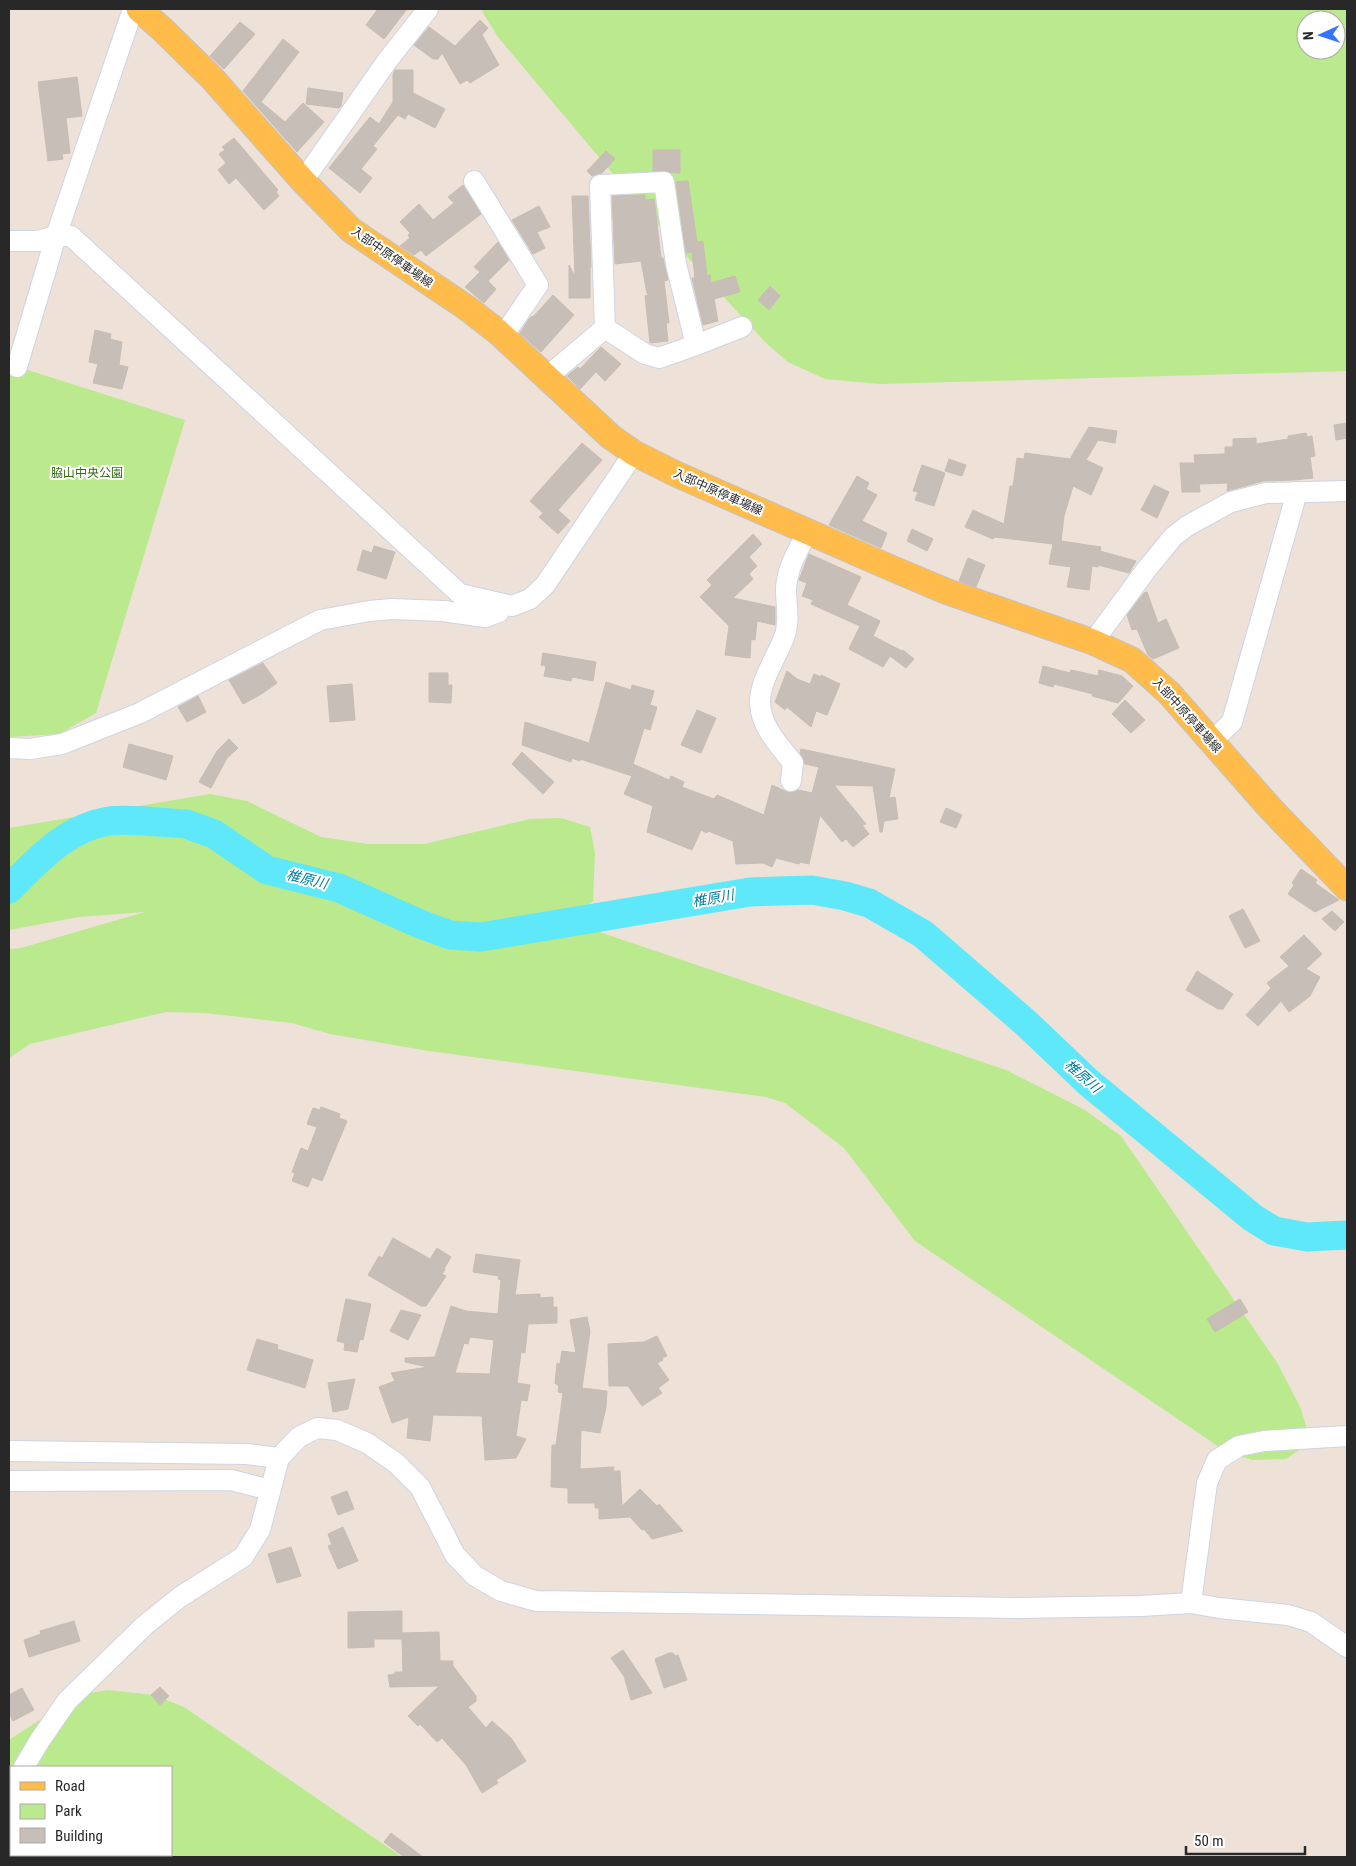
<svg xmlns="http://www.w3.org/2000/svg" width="1356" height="1866" font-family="'Roboto Condensed','Noto Sans JP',sans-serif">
	<rect width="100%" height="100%" fill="#ede1d8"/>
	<!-- green -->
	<g fill="#bae98e" fill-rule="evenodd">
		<path d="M 482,9 L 1347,9 L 1347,371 L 880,384 L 825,379 L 788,362 L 766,343 L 635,200 L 498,37 L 483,13 ZM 1306,20 L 1336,20 L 1336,50 L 1306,50 Z"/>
		<path d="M 9,364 L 185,420 L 96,713 L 59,734 L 9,737 Z"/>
		<path d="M 210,794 L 247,801 L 321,837 L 368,844 L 424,844 L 530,819 L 561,818 L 590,827 L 595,853 L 593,901 L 567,921 L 1006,1070 L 1085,1110 L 1121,1136 L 1278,1364 L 1301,1409 L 1308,1433 L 1302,1448 L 1286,1459 L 1253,1460 L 1228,1453 L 915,1241 L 844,1148 L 785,1103 L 766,1097 L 429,1051 L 330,1034 L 292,1023 L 205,1013 L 166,1012 L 30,1044 L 9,1058 L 9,949 L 21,948 L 145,912 L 79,917 L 9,930 L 9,828 Z"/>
		<path d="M 108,1690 L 154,1695 L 184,1707 L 402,1857 L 9,1857 L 9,1740 L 78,1695 ZM 11,1767 L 171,1767 L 171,1855 L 11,1855 Z"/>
	</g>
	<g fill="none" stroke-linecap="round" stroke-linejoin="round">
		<!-- river -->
		<path stroke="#5fe7fa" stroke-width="29" d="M 9,889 C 38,860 66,828 109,821 C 129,818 164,823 186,824 L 214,834 L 267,870 L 339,888 L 420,924 L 450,935 L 481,937 L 750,892 L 812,890 L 845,896 L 869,903 L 923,934 L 1027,1024 L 1088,1082 L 1253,1218 L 1274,1231 L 1307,1237 L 1347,1235"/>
	</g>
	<!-- building -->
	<g fill="#c8beb8" stroke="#c8bdb2" fill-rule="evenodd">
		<path d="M 378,9 L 407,9 L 384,39 L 366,25 Z"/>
		<path d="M 480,20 L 488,28 L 482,35 L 499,65 L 470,83 L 467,80 L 460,84 L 442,53 L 438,59 L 433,59 L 414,45 L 429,27 L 455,46 Z"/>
		<path d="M 240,22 L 255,34 L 224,69 L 210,56 Z"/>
		<path d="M 283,39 L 299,52 L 261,102 L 285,122 L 303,103 L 324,122 L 297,152 L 243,91 Z"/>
		<path d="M 395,70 L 413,70 L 413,93 L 445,109 L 435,128 L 408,114 L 405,119 L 398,115 L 373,146 L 377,149 L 361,169 L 372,178 L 360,193 L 329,168 L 370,117 L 379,124 L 393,102 L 393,74 Z"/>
		<path d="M 77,77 L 82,116 L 66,118 L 70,153 L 62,154 L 63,159 L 48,161 L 38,82 Z"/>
		<path d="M 308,88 L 343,93 L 341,106 L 339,108 L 306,104 Z"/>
		<path d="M 234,138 L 278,190 L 276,192 L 279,196 L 264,210 L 236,178 L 229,184 L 218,170 L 226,163 L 219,154 L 225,150 L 222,147 Z"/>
		<path d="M 653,150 L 680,150 L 680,173 L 653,171 Z"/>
		<path d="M 606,151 L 615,159 L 602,173 L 592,176 L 587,171 Z"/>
		<path d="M 688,181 L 697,242 L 703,241 L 707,276 L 710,275 L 711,283 L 735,276 L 740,292 L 714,299 L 718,321 L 703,325 L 692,278 L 695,278 L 692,252 L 686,253 L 676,182 Z"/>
		<path d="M 463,185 L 481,214 L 426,256 L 421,250 L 414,255 L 400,246 L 410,238 L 408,235 L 410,233 L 400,222 L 419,204 L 433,220 L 454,203 L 448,197 Z"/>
		<path d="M 645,195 L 645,200 L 654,199 L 661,258 L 663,258 L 668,280 L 664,281 L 669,323 L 666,323 L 668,341 L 650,343 L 645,296 L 648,295 L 647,293 L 641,261 L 615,264 L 612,196 Z"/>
		<path d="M 572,196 L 588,196 L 591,267 L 590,267 L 590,298 L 569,298 L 569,265 L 575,277 Z"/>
		<path d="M 539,206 L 550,227 L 537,232 L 545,248 L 533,254 L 512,220 Z"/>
		<path d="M 498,242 L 509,260 L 488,281 L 496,289 L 484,303 L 465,287 L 480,272 L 474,267 Z"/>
		<path d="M 770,286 L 780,296 L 769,310 L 758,300 Z"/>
		<path d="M 553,295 L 574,315 L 541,352 L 520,333 L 529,319 L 532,316 L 533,317 Z"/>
		<path d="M 95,330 L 111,334 L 110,339 L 122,342 L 119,365 L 128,367 L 122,389 L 93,383 L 98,364 L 89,362 Z"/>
		<path d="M 601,347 L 621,364 L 605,381 L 596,372 L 580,389 L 567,376 L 578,367 L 580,369 Z"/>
		<path d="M 1347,423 L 1347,438 L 1336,440 L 1334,425 Z"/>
		<path d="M 1089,427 L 1117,431 L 1115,443 L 1098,440 L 1086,460 L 1103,468 L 1091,495 L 1073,486 L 1064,516 L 1061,541 L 1101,547 L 1100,551 L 1136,561 L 1129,573 L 1098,565 L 1098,567 L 1092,566 L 1089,590 L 1067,587 L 1071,567 L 1049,564 L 1053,544 L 995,537 L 993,539 L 965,527 L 973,510 L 1004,524 L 1010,486 L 1013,486 L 1017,458 L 1024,459 L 1025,453 L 1070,459 Z"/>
		<path d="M 1306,433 L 1307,437 L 1312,436 L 1315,456 L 1310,457 L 1313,478 L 1295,480 L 1263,481 L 1227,491 L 1228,483 L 1199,484 L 1200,492 L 1182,492 L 1180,463 L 1195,463 L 1194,455 L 1225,454 L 1225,447 L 1233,447 L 1233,439 L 1256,438 L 1256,444 L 1288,439 L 1288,436 Z"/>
		<path d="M 582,443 L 602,460 L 558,510 L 570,521 L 558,534 L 539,517 L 543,513 L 530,501 Z"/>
		<path d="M 949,459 L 966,465 L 962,476 L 945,471 Z"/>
		<path d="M 922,465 L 945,473 L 934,506 L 915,500 L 918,492 L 913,491 Z"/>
		<path d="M 857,476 L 869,483 L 866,489 L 877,495 L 862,521 L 887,533 L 881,548 L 829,525 Z"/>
		<path d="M 1154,485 L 1169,492 L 1157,518 L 1141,510 Z"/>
		<path d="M 912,529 L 933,539 L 927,551 L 907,541 Z"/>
		<path d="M 753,534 L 762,544 L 749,557 L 757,566 L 749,574 L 753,579 L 733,598 L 775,607 L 775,625 L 757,621 L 755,640 L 751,639 L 750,658 L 725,655 L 729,626 L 700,597 L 712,585 L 707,580 Z"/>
		<path d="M 374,546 L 395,552 L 386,579 L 357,570 L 363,550 L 372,553 Z"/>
		<path d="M 809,554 L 861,577 L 847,605 L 880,621 L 873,636 L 902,651 L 903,650 L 914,659 L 906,668 L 890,656 L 883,667 L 849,649 L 860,626 L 811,604 L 813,600 L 802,596 L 807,583 L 799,580 Z"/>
		<path d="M 968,558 L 985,565 L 976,587 L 959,581 Z"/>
		<path d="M 1147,592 L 1158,623 L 1166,619 L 1179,648 L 1153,659 L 1148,655 L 1137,629 L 1132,630 L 1127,615 L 1144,593 Z"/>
		<path d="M 543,653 L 596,662 L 593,681 L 572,677 L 571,681 L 544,676 L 546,666 L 541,665 Z"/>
		<path d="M 263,663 L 277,683 L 260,695 L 243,704 L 229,680 Z"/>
		<path d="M 1043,666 L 1070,673 L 1071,670 L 1098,676 L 1099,670 L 1122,676 L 1133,686 L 1118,703 L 1092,696 L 1093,694 L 1054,684 L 1053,687 L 1039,683 Z"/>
		<path d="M 787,671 L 797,679 L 810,684 L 814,674 L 821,677 L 821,675 L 840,684 L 827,715 L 816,711 L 811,727 L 787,707 L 785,710 L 775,702 Z"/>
		<path d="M 429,673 L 448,673 L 448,685 L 452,685 L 451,703 L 429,702 Z"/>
		<path d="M 606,682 L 631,690 L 632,685 L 654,691 L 650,705 L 657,707 L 650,730 L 644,728 L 633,764 L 669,780 L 671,776 L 684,782 L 682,787 L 714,799 L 717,795 L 764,815 L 772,785 L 789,793 L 798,790 L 812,793 L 819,767 L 805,764 L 800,753 L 801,749 L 895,769 L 889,798 L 895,797 L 898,819 L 884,821 L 882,832 L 880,832 L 873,786 L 834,785 L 866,824 L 862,825 L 869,834 L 853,847 L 846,839 L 842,842 L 820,815 L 809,864 L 800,862 L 799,864 L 776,858 L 772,867 L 763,863 L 736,864 L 733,841 L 708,831 L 707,833 L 701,830 L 692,850 L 647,832 L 653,806 L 624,794 L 632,776 L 580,759 L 580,761 L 572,758 L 571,762 L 522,745 L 525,722 L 589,743 Z"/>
		<path d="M 352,684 L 355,720 L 330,722 L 327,686 Z"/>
		<path d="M 198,696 L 206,712 L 187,722 L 178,707 Z"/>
		<path d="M 1125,700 L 1145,720 L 1131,733 L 1112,714 Z"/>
		<path d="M 697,710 L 716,718 L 701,753 L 681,745 Z"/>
		<path d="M 229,739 L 238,748 L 227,758 L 211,788 L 199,782 L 217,751 Z"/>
		<path d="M 129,744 L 173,756 L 166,780 L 123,767 Z"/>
		<path d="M 522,752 L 554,782 L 543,794 L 512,764 Z"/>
		<path d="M 946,808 L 962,815 L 956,828 L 940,822 Z"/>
		<path d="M 1301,869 L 1317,880 L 1315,883 L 1339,900 L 1315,912 L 1288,894 L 1294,885 L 1292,883 Z"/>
		<path d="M 1243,909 L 1260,941 L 1245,948 L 1229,916 Z"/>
		<path d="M 1332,911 L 1344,922 L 1335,931 L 1322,919 Z"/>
		<path d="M 1304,935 L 1322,954 L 1306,969 L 1320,977 L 1310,996 L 1289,1012 L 1281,1001 L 1258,1026 L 1246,1015 L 1271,988 L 1267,983 L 1289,966 L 1280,957 Z"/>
		<path d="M 1197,971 L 1233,994 L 1223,1009 L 1218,1009 L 1186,990 Z"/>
		<path d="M 321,1107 L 340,1114 L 339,1118 L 347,1121 L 322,1181 L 312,1177 L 308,1187 L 292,1181 L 295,1173 L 292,1172 L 301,1148 L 308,1151 L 317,1127 L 307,1124 L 313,1108 L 320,1110 Z"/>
		<path d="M 393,1238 L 430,1259 L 437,1248 L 451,1257 L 444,1269 L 445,1270 L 442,1274 L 446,1276 L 426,1306 L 421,1306 L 368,1275 L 379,1256 L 382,1258 Z"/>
		<path d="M 476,1254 L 520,1260 L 515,1295 L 540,1294 L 540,1298 L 553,1297 L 553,1307 L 557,1307 L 557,1323 L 528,1324 L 525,1353 L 521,1352 L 517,1383 L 530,1385 L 527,1401 L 521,1400 L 516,1436 L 526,1439 L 516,1458 L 485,1460 L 482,1416 L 433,1415 L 430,1441 L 407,1438 L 409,1417 L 392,1423 L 379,1387 L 395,1381 L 391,1373 L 428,1367 L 405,1362 L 405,1358 L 435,1357 L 451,1306 L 466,1311 L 498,1314 L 501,1280 L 498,1279 L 499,1276 L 473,1272 ZM 470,1337 L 494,1340 L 490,1374 L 455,1373 L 464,1343 L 468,1344 Z"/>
		<path d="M 346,1299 L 371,1304 L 363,1340 L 360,1339 L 357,1352 L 344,1350 L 345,1343 L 337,1341 Z"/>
		<path d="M 1240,1299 L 1248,1312 L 1215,1332 L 1207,1319 Z"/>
		<path d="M 401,1310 L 421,1315 L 408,1340 L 390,1331 Z"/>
		<path d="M 587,1317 L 590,1331 L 582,1388 L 607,1391 L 606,1407 L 600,1433 L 581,1430 L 580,1469 L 614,1467 L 613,1471 L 620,1471 L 622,1506 L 640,1489 L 657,1506 L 659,1504 L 683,1531 L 652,1539 L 644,1529 L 642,1530 L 630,1517 L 599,1519 L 599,1508 L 595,1508 L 595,1503 L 568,1503 L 568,1488 L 551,1487 L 552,1445 L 556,1445 L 563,1393 L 558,1392 L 559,1386 L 555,1383 L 557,1363 L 560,1364 L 562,1351 L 576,1353 L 570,1320 Z"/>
		<path d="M 657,1336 L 667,1356 L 662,1358 L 663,1360 L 657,1363 L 669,1380 L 658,1388 L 662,1393 L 642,1406 L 628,1386 L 609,1386 L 608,1344 L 644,1342 Z"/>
		<path d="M 257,1339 L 278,1345 L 277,1349 L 313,1360 L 305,1388 L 247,1370 Z"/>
		<path d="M 355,1379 L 348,1409 L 333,1412 L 328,1383 Z"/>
		<path d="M 347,1491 L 354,1509 L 338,1515 L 331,1497 Z"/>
		<path d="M 343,1527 L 358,1561 L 338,1569 L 328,1546 L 332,1545 L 328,1534 Z"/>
		<path d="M 291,1547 L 301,1576 L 277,1583 L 268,1554 Z"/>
		<path d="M 402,1611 L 402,1633 L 439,1632 L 440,1661 L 453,1661 L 453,1666 L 476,1696 L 476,1701 L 468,1707 L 486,1728 L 492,1721 L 511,1738 L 526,1761 L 496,1780 L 498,1783 L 482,1793 L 466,1765 L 442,1738 L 437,1742 L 420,1724 L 418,1726 L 408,1716 L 439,1686 L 390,1687 L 388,1675 L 395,1674 L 395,1672 L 403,1672 L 402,1639 L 374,1639 L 374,1647 L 348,1648 L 348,1612 Z"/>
		<path d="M 74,1621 L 80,1641 L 29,1657 L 24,1640 L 41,1634 L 40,1631 Z"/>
		<path d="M 623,1650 L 652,1693 L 631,1700 L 624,1676 L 611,1658 Z"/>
		<path d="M 669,1653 L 673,1653 L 675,1656 L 678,1655 L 687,1680 L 664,1688 L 655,1659 Z"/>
		<path d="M 160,1687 L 169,1696 L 160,1705 L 151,1695 Z"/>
		<path d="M 22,1688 L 34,1710 L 13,1721 L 9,1713 L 9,1695 Z"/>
		<path d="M 391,1833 L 423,1857 L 404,1857 L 384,1842 Z"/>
	</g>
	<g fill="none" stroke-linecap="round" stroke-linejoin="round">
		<defs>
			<g id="minor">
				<path d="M 303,181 L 387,61 L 428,9"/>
				<path d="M 474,181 L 538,285 L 503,336"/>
				<path d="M 9,241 L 38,241 L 56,236 L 71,236 L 460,594 L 512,606 L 530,599 L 545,585 L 634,453"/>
				<path d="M 696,345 L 742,327"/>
				<path d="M 17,367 L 56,236 L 133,9"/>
				<path d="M 547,377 L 605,328 L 600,185 L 664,182 L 676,264 L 696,345 L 659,358 L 645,354 L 605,328"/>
				<path d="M 1093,642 L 1146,570 L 1173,537 L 1187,526 L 1231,502 L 1266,493 L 1347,491"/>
				<path d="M 1211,742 L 1232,722 L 1297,492"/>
				<path d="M 9,748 L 30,749 L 62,744 L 140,713 L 320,620 L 369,611 L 392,609 L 443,611 L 485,617 L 499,612 L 503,604"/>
				<path d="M 791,781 L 793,763 C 779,745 761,727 760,703 C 759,682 778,655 785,635 C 790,619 786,605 786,589 C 787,568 798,550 808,531"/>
				<path d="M 9,1451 L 247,1454 L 279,1458"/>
				<path d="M 9,1481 L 231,1480 L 270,1490"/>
				<path d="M 1191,1603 L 1207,1483 L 1217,1460 L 1239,1446 L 1264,1441 L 1347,1436"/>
				<path d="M 24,1767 L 40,1740 L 67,1701 L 145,1625 L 180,1597 L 243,1557 L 260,1530 L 279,1458 L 299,1437 L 317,1428 L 337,1430 L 367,1443 L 396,1463 L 420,1487 L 455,1555 L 475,1576 L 501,1591 L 536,1601 L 1018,1608 L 1141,1606 L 1191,1603 L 1219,1608 L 1288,1615 L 1311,1622 L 1347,1647"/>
				<path d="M 19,1857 L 19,1855"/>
			</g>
			<path id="major" d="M 139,9 L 162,29 L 212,78 L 303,181 L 351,230 L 467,308 L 498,332 L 611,437 L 634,453 L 676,474 L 891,568 L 948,592 L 1093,642 L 1132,660 L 1169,693 L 1270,808 L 1347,888"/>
		</defs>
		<!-- minor casing -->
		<use href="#minor" stroke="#cdd5e3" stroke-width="22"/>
		<!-- major casing -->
		<use href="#major" stroke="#c3c3c3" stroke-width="27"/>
		<!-- minor -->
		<use href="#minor" stroke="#fff" stroke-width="20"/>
		<!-- major -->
		<use href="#major" stroke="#ffbc4b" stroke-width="25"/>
	</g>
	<g text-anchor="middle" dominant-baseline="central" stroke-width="4" stroke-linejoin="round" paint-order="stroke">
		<!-- street labels -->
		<g font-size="12" fill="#282828" stroke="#fff">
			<text transform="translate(392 257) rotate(35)">入部中原停車場線</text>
			<text transform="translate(718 492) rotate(24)">入部中原停車場線</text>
			<text transform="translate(1187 715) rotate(48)">入部中原停車場線</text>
		</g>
		<!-- park labels -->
		<g font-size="12" fill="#316c12" stroke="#fff">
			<text x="87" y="473">脇山中央公園</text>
		</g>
		<!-- water labels -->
		<g font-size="14" font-style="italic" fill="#017d9e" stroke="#fff">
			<text transform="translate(307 879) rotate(14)">椎原川</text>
			<text transform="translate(713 898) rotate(-10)">椎原川</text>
			<text transform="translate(1083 1076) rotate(41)">椎原川</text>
		</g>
	</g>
	<!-- border -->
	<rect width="1356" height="1866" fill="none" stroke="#282828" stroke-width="20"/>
	<!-- legend -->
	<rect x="10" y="1766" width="162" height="90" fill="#ffffff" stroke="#a9a9a9"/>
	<rect x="20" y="1782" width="25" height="8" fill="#ffbc4b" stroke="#a9a9a9"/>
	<text x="55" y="1791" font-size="15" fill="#282828">Road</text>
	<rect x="20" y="1804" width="25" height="15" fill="#bae98e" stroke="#a9a9a9"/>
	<text x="55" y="1816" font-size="15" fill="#282828">Park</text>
	<rect x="20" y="1828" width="25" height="15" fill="#c8beb8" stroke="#a9a9a9"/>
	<text x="55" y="1841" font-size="15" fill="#282828">Building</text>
	<!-- north arrow -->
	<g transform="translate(1321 35) rotate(267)"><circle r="24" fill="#ffffff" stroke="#a9a9a9"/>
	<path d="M0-4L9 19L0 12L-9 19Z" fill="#3375ff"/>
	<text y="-8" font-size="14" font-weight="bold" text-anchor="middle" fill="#282828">N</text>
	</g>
	<!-- scale -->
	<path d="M1186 1846v8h119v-8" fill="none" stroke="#282828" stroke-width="2.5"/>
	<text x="1194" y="1846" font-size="15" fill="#282828" stroke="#ffffff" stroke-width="4" paint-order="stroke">50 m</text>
</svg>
